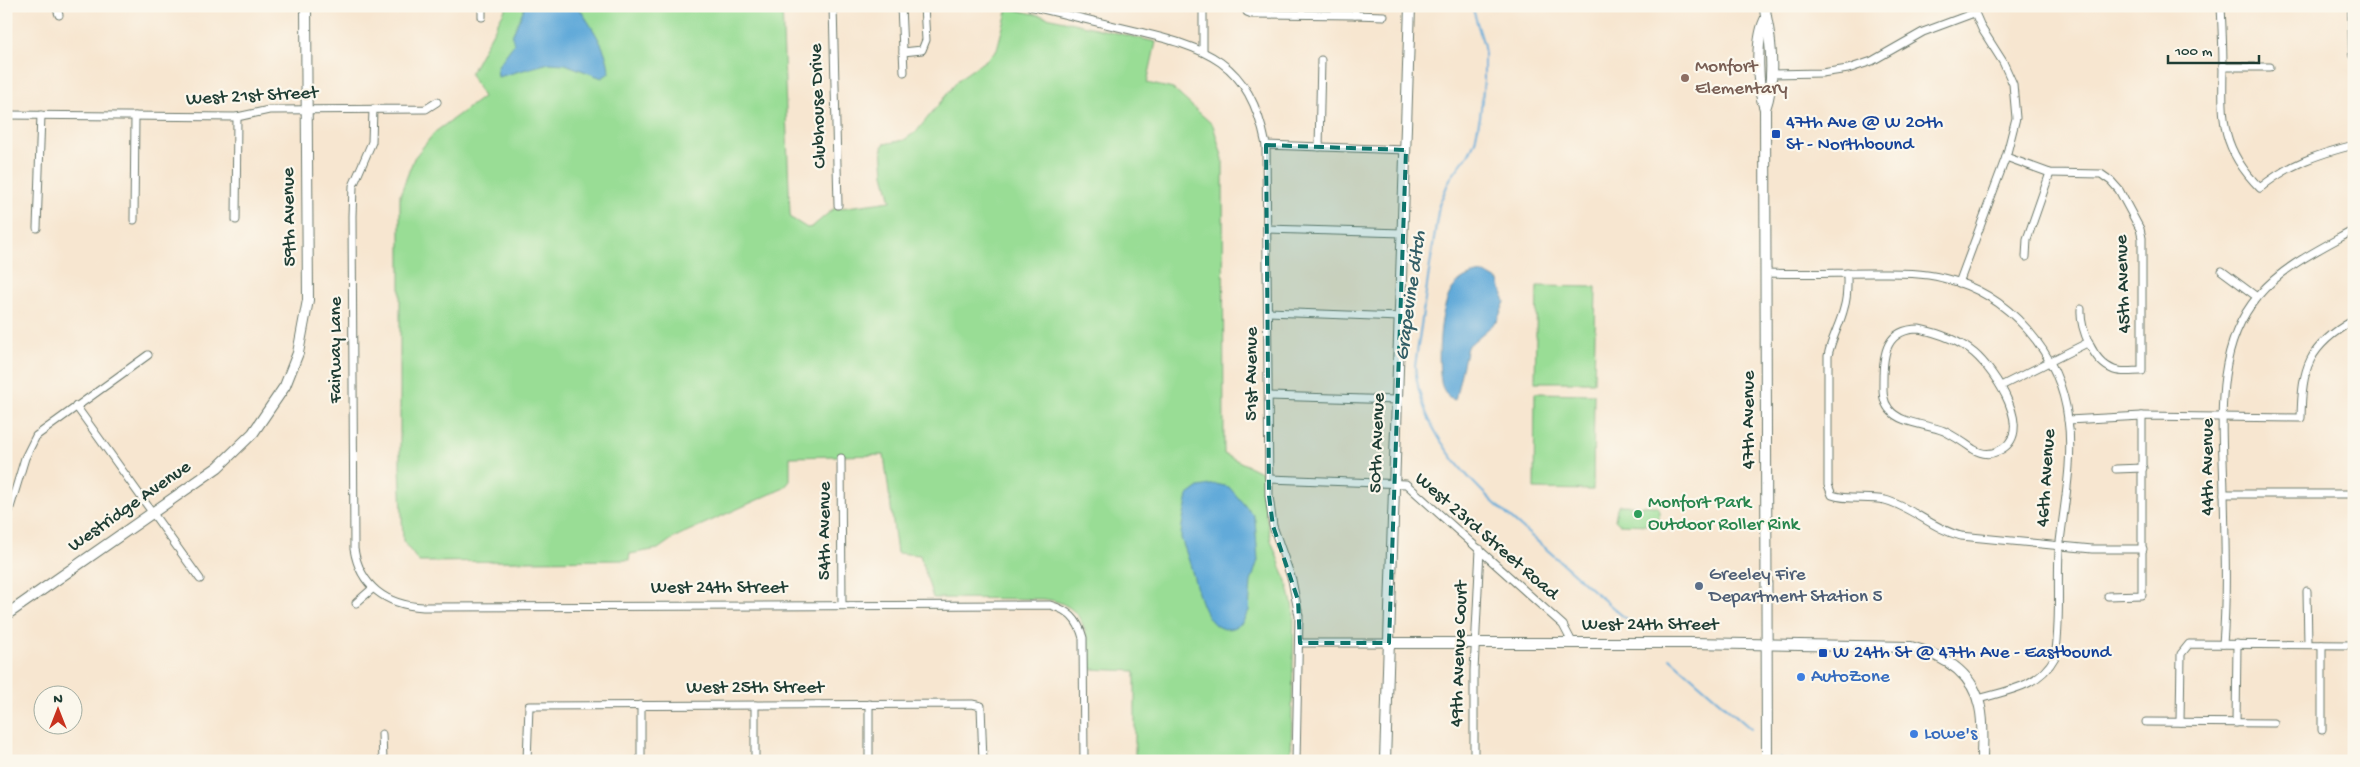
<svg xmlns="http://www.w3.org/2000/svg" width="2360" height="767" font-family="'Gochi Hand',sans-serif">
	<rect width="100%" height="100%" fill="#fbf7ec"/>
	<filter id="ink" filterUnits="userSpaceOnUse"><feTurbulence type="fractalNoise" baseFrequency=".02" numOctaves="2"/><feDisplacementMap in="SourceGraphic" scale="10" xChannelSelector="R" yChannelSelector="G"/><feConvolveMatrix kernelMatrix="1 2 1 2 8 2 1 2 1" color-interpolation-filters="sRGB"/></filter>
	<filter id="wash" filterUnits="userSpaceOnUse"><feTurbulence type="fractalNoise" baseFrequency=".0096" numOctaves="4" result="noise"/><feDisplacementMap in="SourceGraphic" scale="20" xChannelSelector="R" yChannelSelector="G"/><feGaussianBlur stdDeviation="1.12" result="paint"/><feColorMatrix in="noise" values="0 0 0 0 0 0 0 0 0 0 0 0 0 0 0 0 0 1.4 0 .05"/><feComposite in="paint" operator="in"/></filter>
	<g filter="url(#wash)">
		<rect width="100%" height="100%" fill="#f7e6d0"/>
		<!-- green -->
		<g fill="#99dd95" stroke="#5c8d64">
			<path d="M 507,6 L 782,6 L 790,214 L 791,218 L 807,228 L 812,227 L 833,209 L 891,201 L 884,174 L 882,147 L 884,144 L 904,140 L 917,131 L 960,78 L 986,60 L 997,49 L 1008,8 L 1156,42 L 1147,83 L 1173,89 L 1213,125 L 1223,159 L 1224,454 L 1263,473 L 1266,515 L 1271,540 L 1288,586 L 1294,613 L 1291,761 L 1135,761 L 1135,671 L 1090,669 C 1088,634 1086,604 1044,599 L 933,598 L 920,555 L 897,553 L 884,455 L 790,457 L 790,481 L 784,488 L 675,537 L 658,549 L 630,554 L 629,560 L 419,562 L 403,541 L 400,466 L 400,195 L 414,158 L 435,132 L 483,97 L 470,74 Z"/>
			<path d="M 1537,286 L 1596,287 L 1594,382 L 1535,382 Z"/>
			<path d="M 1535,393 L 1594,394 L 1593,490 L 1534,489 Z"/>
			<path d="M 1619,505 L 1656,506 L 1659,508 L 1659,521 L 1655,525 L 1619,524 L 1615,520 L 1617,508 Z"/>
		</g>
		<!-- water -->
		<g fill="#62aad9" stroke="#407486">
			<path d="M 525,6 L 578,6 C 590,25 609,50 609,73 L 602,78 L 565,64 L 549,63 L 498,77 L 497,67 L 514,44 L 512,36 Z"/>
			<path d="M 1485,273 L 1499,281 L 1505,302 L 1497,321 L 1467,347 L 1455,400 L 1449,398 C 1446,393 1441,387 1441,381 C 1437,359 1439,304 1454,287 C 1462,277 1473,274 1485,273 Z"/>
			<path d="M 1216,484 L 1229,487 L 1253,515 L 1255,520 L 1258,560 L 1251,582 L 1249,611 L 1242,623 C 1209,646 1199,596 1193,575 C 1190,562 1185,550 1181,538 C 1181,523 1186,509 1188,495 L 1199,487 Z"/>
		</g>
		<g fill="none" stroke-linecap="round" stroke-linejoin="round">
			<!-- stream -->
			<g stroke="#62aad9" stroke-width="2">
				<path d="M 1472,6 L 1484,46 L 1484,81 L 1480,117 L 1475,141 L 1470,152 L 1450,179 L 1439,205 L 1415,366 C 1421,446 1488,498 1544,547 C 1575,575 1607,603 1639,630"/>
				<path d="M 1670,658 L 1751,729"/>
				<path d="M 1780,761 L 1780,758"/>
			</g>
		</g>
	</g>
	<g filter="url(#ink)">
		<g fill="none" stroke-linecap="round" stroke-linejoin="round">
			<defs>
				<g id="street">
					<path d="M 56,6 L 59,15"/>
					<path d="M 482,6 L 482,17"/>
					<path d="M 833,6 L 838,205"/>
					<path d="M 901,6 L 904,72"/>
					<path d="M 1030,6 C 1064,14 1097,22 1131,30 C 1207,48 1249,60 1266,145 L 1269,496 L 1273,526 L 1292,580 L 1299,616 L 1296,761"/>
					<path d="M 1203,6 L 1203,51"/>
					<path d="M 1245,6 L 1247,12 L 1252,14 L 1355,15 L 1355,6"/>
					<path d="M 2221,6 C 2222,27 2223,47 2223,68 C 2222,120 2221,149 2260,188 C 2289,164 2318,154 2354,145"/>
					<path d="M 1355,15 L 1384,16"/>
					<path d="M 903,52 L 922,50 L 926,40 L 924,6"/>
					<path d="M 2223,67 L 2270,67"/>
					<path d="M 1770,74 L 1822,73 L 1848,69 L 1872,61 L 1923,32 L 1974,13"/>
					<path d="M 373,109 L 372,142 L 353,186 L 352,216 L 354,549 C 360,586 386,605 423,607 L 1050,605 C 1068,610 1078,619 1083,638 L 1084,761"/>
					<path d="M 6,115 L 237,117 L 269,110 L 426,109 L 437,102"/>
					<path d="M 1266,145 L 1406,150"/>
					<path d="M 1319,147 L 1321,60"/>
					<path d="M 2006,157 L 2050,173 L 2101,174 L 2111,181 L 2119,190 L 2140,229 L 2142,238 L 2142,371 C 2133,371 2122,373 2114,370 C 2093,362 2080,329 2081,309"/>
					<path d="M 134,220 L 135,116"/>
					<path d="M 236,220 L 237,117"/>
					<path d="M 37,228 L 41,115"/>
					<path d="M 1267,229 L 1403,233"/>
					<path d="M 2026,257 L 2027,239 L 2050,173"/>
					<path d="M 2222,271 L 2257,297"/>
					<path d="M 1766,273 C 1801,274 1836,273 1872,273 C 1896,273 1920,272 1943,278 C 2009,293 2060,353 2068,419 C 2074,461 2063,510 2059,551 C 2057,586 2061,622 2055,657 C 2039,687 2009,690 1978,699"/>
					<path d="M 1847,273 C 1847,285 1848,296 1844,308 C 1840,325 1831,339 1828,356 L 1828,485 L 1832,495 C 1848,501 1867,496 1885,500 C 1912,507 1933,529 1961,536 L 2092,549 L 2143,549"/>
					<path d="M 1959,283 L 2006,157 L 2016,118 L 2013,84 L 2003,62 L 1982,29 L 1972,6"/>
					<path d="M 1268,312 L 1400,317"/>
					<path d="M 1919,329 C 1939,333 1958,340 1974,353 C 1994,370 2038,434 1998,451 C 1990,455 1981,454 1973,449 C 1963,442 1954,436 1944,431 C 1927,424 1900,424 1889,409 C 1882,400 1883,390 1883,380 C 1883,354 1886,329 1919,329 Z"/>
					<path d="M 2001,386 L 2089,342"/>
					<path d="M 1269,396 L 1397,400"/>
					<path d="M 76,406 L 200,579"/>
					<path d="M 2068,420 L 2142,416 L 2301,418 C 2302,367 2308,346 2354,320"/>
					<path d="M 841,458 L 842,604"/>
					<path d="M 2116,469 L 2143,468"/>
					<path d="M 1269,479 L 1406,484 L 1563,625 L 1572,642"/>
					<path d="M 2224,494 L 2354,494"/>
					<path d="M 9,511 L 25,458 L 36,436 L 148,355"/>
					<path d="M 2307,591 L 2308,644"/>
					<path d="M 2108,596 L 2142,595 L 2142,416"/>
					<path d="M 356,603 L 372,589"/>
					<path d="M 1300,643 L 1389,643"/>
					<path d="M 2223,644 C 2227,595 2225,543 2224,493 C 2223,428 2212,350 2258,296 C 2283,266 2320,249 2354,230"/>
					<path d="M 869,704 L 869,761"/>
					<path d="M 641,705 L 641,761"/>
					<path d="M 755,705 L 755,761"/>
					<path d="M 2146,722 L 2274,723"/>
					<path d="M 2180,722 L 2181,654 L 2189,644 L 2354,645"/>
					<path d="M 2236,723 L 2237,644"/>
					<path d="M 2322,730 L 2322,645"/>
					<path d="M 382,734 L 383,761"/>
					<path d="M 527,761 L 529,706 L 972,704 L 981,706 L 983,761"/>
					<path d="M 1474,761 L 1474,671 L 1480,549"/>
				</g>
				<g id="secondary">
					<path d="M 1765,6 C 1765,16 1768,24 1769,34 C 1772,57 1773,87 1765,109 L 1767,761"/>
					<path d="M 2353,6 L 2354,55"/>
					<path d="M 1765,20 C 1755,41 1757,88 1765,109"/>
					<path d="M 6,615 L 218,467 L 253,433 L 285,386 L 298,353 L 308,300 L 306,6"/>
					<path d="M 1389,643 L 1691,643 L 1911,647 C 1942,655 1973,672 1980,707 C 1984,724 1982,743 1982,761"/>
					<path d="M 1385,761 L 1410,6"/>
				</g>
			</defs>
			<!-- street casing -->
			<use href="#street" stroke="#6b786b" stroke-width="9"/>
			<!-- secondary casing -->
			<use href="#secondary" stroke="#6b786b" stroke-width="12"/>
			<!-- street -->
			<use href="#street" stroke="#fff" stroke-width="7"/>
			<!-- secondary -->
			<use href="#secondary" stroke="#fff" stroke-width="10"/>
		</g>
	</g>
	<!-- marked area -->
	<path fill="#0f766e" fill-opacity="0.2" stroke="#0f766e" stroke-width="4" stroke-dasharray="10 6" stroke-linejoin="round" d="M 1266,145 L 1406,150 L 1389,643 L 1300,643 L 1298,600 L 1273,526 L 1269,496 Z"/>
	<!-- markers -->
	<circle fill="#8d6e63" stroke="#fbf7ec" stroke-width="2" cx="1685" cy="78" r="5"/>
	<g fill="#1a4fb4" stroke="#fbf7ec" stroke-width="2">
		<rect x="1771" y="129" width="10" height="10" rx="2.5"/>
		<rect x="1818" y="648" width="10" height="10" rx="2.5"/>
	</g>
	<circle fill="#2e9e5b" stroke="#fbf7ec" stroke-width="2" cx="1638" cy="514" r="5"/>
	<circle fill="#5c6f8a" stroke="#fbf7ec" stroke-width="2" cx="1699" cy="586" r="5"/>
	<g fill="#3f7fe0" stroke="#fbf7ec" stroke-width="2">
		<circle cx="1801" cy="677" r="5"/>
		<circle cx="1914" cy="734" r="5"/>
	</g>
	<g text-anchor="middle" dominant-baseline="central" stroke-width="4.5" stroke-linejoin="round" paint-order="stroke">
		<!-- education labels -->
		<g font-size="19" fill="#785e54" stroke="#fbf7ec" text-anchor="start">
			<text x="1695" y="67">Monfort<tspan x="1695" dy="22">Elementary</tspan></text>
		</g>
		<!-- street labels -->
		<g font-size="19" fill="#1f3d34" stroke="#fbf7ec">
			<text transform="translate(252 97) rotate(-3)">West 21st Street</text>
			<text transform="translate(819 106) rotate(-92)">Clubhouse Drive</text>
			<text transform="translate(290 217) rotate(-91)">59th Avenue</text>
			<text transform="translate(2124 284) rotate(-92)">45th Avenue</text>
			<text transform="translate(336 350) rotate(-90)">Fairway Lane</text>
			<text transform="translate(1252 374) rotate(-90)">51st Avenue</text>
			<text transform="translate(1749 420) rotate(-90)">47th Avenue</text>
			<text transform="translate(1378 443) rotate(-88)">50th Avenue</text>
			<text transform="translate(2208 467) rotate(-90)">44th Avenue</text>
			<text transform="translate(2047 478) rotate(-86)">46th Avenue</text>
			<text transform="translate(130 507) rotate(-35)">Westridge Avenue</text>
			<text transform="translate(825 531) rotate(-90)">54th Avenue</text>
			<text transform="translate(1486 537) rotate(41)">West 23rd Street Road</text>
			<text x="719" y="588">West 24th Street</text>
			<text x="1650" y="625">West 24th Street</text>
			<text transform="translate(1460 654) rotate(-88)">49th Avenue Court</text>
			<text x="755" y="688">West 25th Street</text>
		</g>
		<!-- transit labels -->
		<g font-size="19" fill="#164399" stroke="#fbf7ec" text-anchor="start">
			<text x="1786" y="123">47th Ave @ W 20th<tspan x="1786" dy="22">St - Northbound</tspan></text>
			<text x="1833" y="653">W 24th St @ 47th Ave - Eastbound</text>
		</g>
		<!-- leisure labels -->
		<g font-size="19" fill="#27864d" stroke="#fbf7ec" text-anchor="start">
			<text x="1648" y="503">Monfort Park<tspan x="1648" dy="22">Outdoor Roller Rink</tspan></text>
		</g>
		<!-- service labels -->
		<g font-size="19" fill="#4e5e75" stroke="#fbf7ec" text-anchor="start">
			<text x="1709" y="575">Greeley Fire<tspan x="1709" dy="22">Department Station 5</tspan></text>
		</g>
		<!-- shop labels -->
		<g font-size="19" fill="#366cbe" stroke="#fbf7ec" text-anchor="start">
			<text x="1811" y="677">AutoZone</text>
			<text x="1924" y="734">Lowe's</text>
		</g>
		<!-- water labels -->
		<g font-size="20" font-style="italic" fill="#335e66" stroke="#fbf7ec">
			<text transform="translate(1412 296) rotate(-82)">Grapevine ditch</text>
		</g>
	</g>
	<!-- margin -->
	<rect width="2360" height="767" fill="none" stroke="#fbf7ec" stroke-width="25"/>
	<!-- north arrow -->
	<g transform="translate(58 710)"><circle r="24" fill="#fbf7ec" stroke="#a3ada2"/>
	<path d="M0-4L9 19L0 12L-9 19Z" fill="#c8321e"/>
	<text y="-8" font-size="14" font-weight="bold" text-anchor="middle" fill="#1f3d34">N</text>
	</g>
	<!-- scale -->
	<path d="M2168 55v8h91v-8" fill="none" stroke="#1f3d34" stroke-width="2.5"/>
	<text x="2175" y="55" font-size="15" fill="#1f3d34" stroke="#fbf7ec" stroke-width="4" paint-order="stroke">100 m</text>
</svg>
